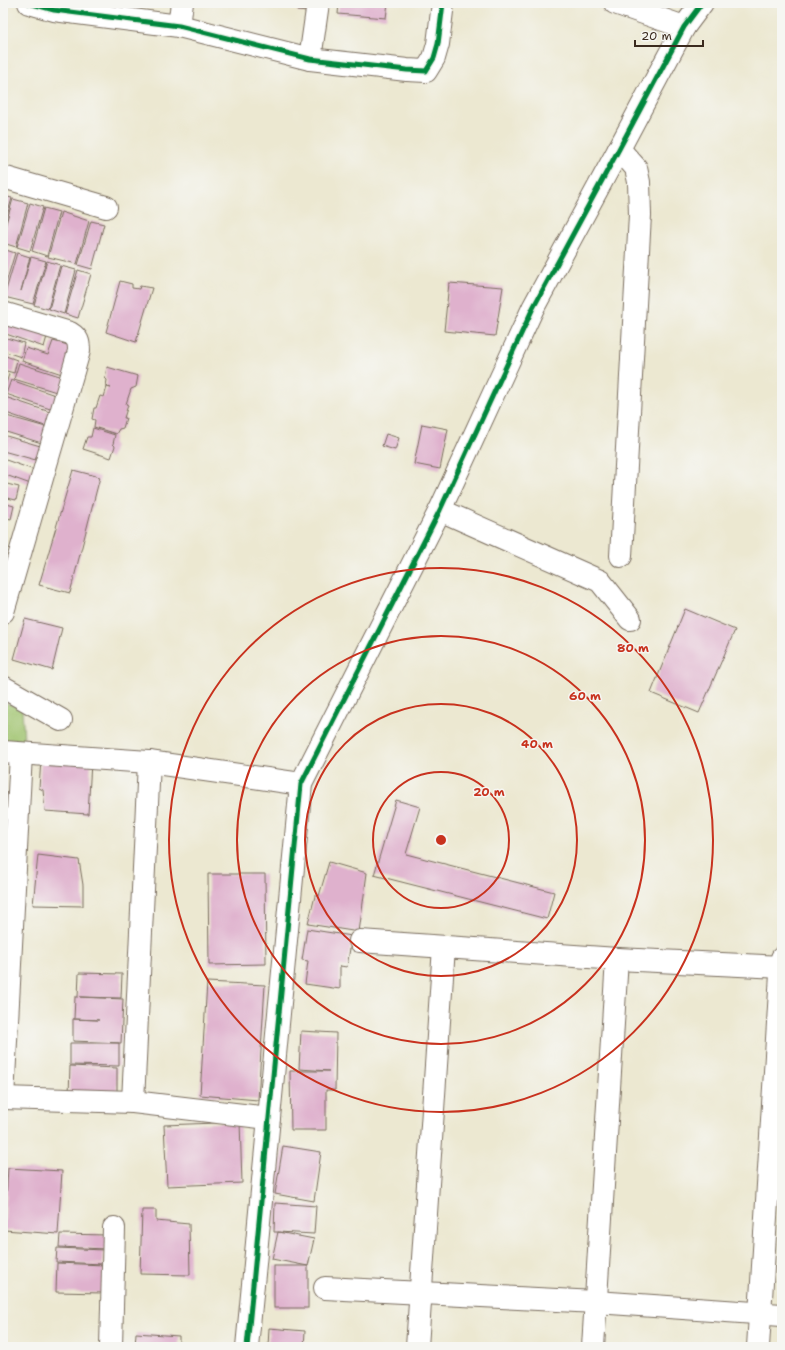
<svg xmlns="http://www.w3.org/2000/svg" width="785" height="1350" font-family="'Shantell Sans',sans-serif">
	<rect width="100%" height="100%" fill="#f6f6f2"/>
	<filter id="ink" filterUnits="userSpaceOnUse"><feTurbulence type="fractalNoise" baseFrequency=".025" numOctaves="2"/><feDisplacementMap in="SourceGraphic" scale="8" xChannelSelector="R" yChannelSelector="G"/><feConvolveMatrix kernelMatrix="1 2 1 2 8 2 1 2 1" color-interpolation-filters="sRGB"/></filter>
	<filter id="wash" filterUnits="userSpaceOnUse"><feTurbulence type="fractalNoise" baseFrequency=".012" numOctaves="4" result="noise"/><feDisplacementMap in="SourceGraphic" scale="16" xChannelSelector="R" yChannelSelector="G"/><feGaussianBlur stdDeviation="0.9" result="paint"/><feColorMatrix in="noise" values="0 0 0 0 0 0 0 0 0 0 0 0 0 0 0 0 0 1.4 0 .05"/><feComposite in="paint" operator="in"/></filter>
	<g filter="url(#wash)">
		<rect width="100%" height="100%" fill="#ece8d1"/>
		<!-- green -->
		<path fill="#9fc36d" stroke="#6d7646" d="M 3,702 L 22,708 L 24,740 L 3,740 Z"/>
		<g id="blocks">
			<!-- building -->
			<g fill="#dfb1cd">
				<path d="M 85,3 L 123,3 L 122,9 Z"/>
				<path d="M 298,3 L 310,3 L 308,12 L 297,11 Z"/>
				<path d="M 339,3 L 388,3 L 386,18 L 338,14 Z"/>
				<path d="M 3,196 L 12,198 L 3,230 Z"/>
				<path d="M 13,199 L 28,203 L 16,247 L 3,243 L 3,234 Z"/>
				<path d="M 30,203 L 43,207 L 30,251 L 17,247 Z"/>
				<path d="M 44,208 L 59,212 L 47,256 L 32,251 Z"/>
				<path d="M 61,212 L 89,221 L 77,264 L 48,257 Z"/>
				<path d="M 91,221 L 104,224 L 92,269 L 78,265 Z"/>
				<path d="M 3,249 L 15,253 L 3,293 Z"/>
				<path d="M 17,253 L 30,257 L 21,291 L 31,257 L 46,261 L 33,304 L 4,297 Z"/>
				<path d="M 47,261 L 60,265 L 48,309 L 34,305 Z"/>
				<path d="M 61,266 L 76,270 L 64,314 L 49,309 Z"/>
				<path d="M 78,270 L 91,274 L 78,318 L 65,314 Z"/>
				<path d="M 120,281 L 132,284 L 132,288 L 139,289 L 140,286 L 152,288 L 136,342 L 106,332 Z"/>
				<path d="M 449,283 L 503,287 L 495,336 L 444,331 Z"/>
				<path d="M 3,318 L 48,333 L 44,347 L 3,333 Z"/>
				<path d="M 3,337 L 24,343 L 21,357 L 3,351 Z"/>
				<path d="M 53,341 L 72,346 L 68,376 L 22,361 L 26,348 L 48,355 Z"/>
				<path d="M 3,355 L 17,360 L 14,373 L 3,370 Z"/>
				<path d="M 19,363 L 69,379 L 63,394 L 14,379 Z"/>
				<path d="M 107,367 L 138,376 L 136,387 L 131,389 L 126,404 L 128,405 L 124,418 L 126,418 L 123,428 L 119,429 L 116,434 L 94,427 L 95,420 L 92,419 L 94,408 L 96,408 L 100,396 L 104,397 L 107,387 L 111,388 L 106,386 L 107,380 L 105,378 Z"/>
				<path d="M 3,372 L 9,374 L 5,387 L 3,387 Z"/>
				<path d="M 11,380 L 61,397 L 56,411 L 6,394 Z"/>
				<path d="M 5,397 L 56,414 L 51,428 L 3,412 L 3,404 Z"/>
				<path d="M 3,415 L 53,429 L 48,445 L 3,431 Z"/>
				<path d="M 422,424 L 448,429 L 440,469 L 414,464 Z"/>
				<path d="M 93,428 L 115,435 L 113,444 L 115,446 L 111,458 L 83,449 L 87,437 L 91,437 Z"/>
				<path d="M 386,434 L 399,438 L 395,450 L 382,446 Z"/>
				<path d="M 3,435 L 47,448 L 43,462 L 3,451 Z"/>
				<path d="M 3,459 L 40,472 L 36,486 L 3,474 Z"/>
				<path d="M 73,470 L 100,477 L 70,593 L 39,585 Z"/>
				<path d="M 3,483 L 19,487 L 16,500 L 3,497 Z"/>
				<path d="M 3,503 L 14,506 L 11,519 L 3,517 Z"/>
				<path d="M 685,609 L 735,630 L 699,713 L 651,693 Z"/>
				<path d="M 25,619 L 62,628 L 52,670 L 14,659 Z"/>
				<path d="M 41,760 L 91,762 L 88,814 L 45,811 L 43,790 L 39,788 Z"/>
				<path d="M 396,800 L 420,807 L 406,854 L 554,892 L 547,919 L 374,875 Z"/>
				<path d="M 38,855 L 79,860 L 83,885 L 83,906 L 33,905 Z"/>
				<path d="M 329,862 L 367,873 L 359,932 L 308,924 L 315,896 L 319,896 Z"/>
				<path d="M 208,874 L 265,874 L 266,964 L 209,965 Z"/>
				<path d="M 307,929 L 352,936 L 347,967 L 340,966 L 340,989 L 305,984 L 308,961 L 302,960 Z"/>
				<path d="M 79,973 L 122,974 L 121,998 L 80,997 L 123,999 L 121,1043 L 73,1041 L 73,1019 L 99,1020 L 74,1019 L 75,997 L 78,997 Z"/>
				<path d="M 207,982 L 265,985 L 258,1100 L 200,1095 Z"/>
				<path d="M 301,1031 L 336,1033 L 335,1090 L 326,1090 L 326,1130 L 291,1130 L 290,1071 L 329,1071 L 299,1069 Z"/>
				<path d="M 70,1043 L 119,1043 L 119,1066 L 70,1065 Z"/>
				<path d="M 70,1066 L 117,1068 L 117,1095 L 69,1094 Z"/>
				<path d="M 240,1122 L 242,1183 L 167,1186 L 164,1125 Z"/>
				<path d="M 283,1146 L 321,1152 L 314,1201 L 275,1194 Z"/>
				<path d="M 8,1168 L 62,1171 L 58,1234 L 4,1230 Z"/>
				<path d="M 275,1203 L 316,1206 L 314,1234 L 278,1232 L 314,1239 L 308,1266 L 272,1259 L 278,1232 L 274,1232 Z"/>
				<path d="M 142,1210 L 156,1210 L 156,1221 L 189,1224 L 190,1275 L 140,1274 Z"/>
				<path d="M 60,1234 L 107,1235 L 106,1249 L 59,1247 Z"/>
				<path d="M 57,1248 L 104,1250 L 103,1264 L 56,1262 Z"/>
				<path d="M 57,1263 L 104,1265 L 103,1293 L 56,1292 Z"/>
				<rect x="274" y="1266" width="34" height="42"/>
				<path d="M 269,1328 L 305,1331 L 304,1347 L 268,1347 Z"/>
				<path d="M 136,1333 L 179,1336 L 179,1347 L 135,1347 Z"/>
			</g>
		</g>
	</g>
	<g filter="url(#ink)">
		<use href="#blocks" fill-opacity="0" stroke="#796c5d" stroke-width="1"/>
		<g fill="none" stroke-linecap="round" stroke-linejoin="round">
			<defs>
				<g id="minor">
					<path d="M 29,3 L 54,10 L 179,26 L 310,59 L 407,70 L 426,71 L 434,58 L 438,44 L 443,3"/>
					<path d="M 615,3 L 684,27"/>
					<path d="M 179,26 L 182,3"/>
					<path d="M 310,59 L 318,3"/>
					<path d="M 619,149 L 636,168 L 639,182 L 640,215 L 621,556"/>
					<path d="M 3,177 L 106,207"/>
					<path d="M 3,313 L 70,333 C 78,338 79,342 79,351 L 3,612"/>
					<path d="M 440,510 L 600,581 L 630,619"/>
					<path d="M 3,687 L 61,720"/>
					<path d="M 3,752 L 149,762 L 301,784"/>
					<path d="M 360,941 L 617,959 L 782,967"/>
					<path d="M 3,1098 L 21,754"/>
					<path d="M 3,1098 L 133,1102 L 269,1118"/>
					<path d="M 133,1102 L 149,762"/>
					<path d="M 325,1288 L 596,1302 L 782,1315"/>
					<path d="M 111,1347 L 114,1228"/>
					<path d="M 247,1347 L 301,784 L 440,510 L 533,308 L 619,149 L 684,27 L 702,3"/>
					<path d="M 417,1347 L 444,947"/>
					<path d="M 593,1347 L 617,959"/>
					<path d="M 758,1347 L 782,958"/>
				</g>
			</defs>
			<!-- minor casing -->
			<use href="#minor" stroke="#796c5d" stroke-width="24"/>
			<!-- minor -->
			<use href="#minor" stroke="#fff" stroke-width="22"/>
			<defs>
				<g id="cycleway">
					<path d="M 29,3 L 54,10 L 179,26 L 310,59 L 407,70 L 426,71 L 434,58 L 438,44 L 443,3"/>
					<path d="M 247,1347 L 301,784 L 440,510 L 533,308 L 619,149 L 684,27 L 702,3"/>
				</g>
			</defs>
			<!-- cycleway casing -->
			<use href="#cycleway" stroke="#f6f6f2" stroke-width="8"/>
			<!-- cycleway -->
			<use href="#cycleway" stroke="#00873e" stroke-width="5"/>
		</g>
	</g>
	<!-- distance rings -->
	<g fill="none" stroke="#c8321e" stroke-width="2">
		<circle cx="441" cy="840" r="68"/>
		<circle cx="441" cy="840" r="136"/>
		<circle cx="441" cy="840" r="204"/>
		<circle cx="441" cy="840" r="272"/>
	</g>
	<circle cx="441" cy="840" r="6" fill="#c8321e" stroke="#f6f6f2" stroke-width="2"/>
	<g font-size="12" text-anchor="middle" font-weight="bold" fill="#c8321e" stroke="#f6f6f2" stroke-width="3" stroke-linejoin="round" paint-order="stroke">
		<text x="633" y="652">80 m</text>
		<text x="585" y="700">60 m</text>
		<text x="537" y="748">40 m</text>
		<text x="489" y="796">20 m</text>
	</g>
	<!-- margin -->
	<rect width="785" height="1350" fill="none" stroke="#f6f6f2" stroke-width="16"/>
	<!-- scale -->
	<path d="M635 40v6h68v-6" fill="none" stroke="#3b2a1e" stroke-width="2"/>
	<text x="641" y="40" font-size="12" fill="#3b2a1e" stroke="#f6f6f2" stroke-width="3" paint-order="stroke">20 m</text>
</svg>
